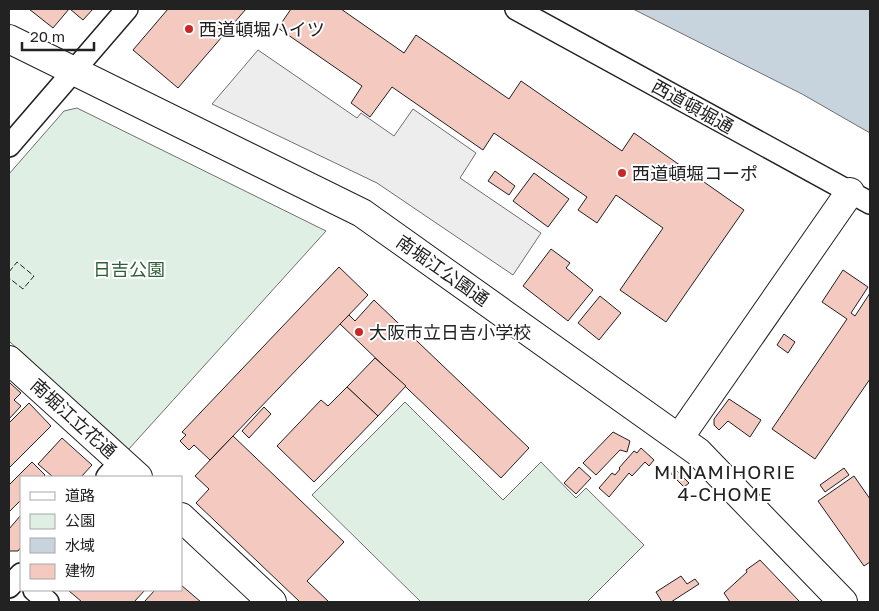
<svg xmlns="http://www.w3.org/2000/svg" width="879" height="611" font-family="'Golos Text','Noto Sans JP',sans-serif">
	<rect width="100%" height="100%" fill="#fff"/>
	<!-- green -->
	<g fill="#e0efe3" stroke="#6f6f6f">
		<path d="M 77,108 L 326,231 L 128,450 L 9,341 L 9,174 L 64,111 Z"/>
		<path d="M 405,402 L 503,500 L 541,462 L 576,498 L 586,488 L 644,545 L 587,602 L 421,602 L 312,495 Z"/>
	</g>
	<!-- parking -->
	<path fill="#ededed" stroke="#6f6f6f" d="M 258,50 L 357,118 L 361,113 L 394,136 L 413,109 L 476,153 L 460,178 L 541,233 L 513,275 L 377,183 L 212,104 Z"/>
	<!-- water -->
	<path fill="#c7d3dd" stroke="#6f6f6f" d="M 633,9 L 870,9 L 870,133 L 802,94 Z"/>
	<!-- building -->
	<g fill="#f3c9c0" stroke="#222">
		<path d="M 29,9 L 69,9 L 53,28 Z"/>
		<path d="M 70,9 L 93,9 L 83,20 Z"/>
		<path d="M 168,9 L 246,9 L 178,88 L 133,50 Z"/>
		<path d="M 291,9 L 341,9 L 404,53 L 416,35 L 509,99 L 521,81 L 622,151 L 634,133 L 744,210 L 666,322 L 620,290 L 663,228 L 616,195 L 597,223 L 578,210 L 587,197 L 494,133 L 483,150 L 392,87 L 370,117 L 351,103 L 362,86 L 278,28 Z"/>
		<path d="M 495,171 L 515,186 L 509,195 L 488,181 Z"/>
		<path d="M 534,173 L 569,199 L 548,227 L 513,201 Z"/>
		<path d="M 551,249 L 570,263 L 566,268 L 593,290 L 568,321 L 523,286 Z"/>
		<path d="M 339,267 L 368,295 L 210,460 L 194,445 L 189,450 L 180,441 L 186,435 L 182,432 Z"/>
		<path d="M 843,270 L 868,287 L 851,313 L 855,316 L 870,293 L 870,379 L 815,459 L 772,429 L 847,319 L 822,302 Z"/>
		<path d="M 600,296 L 621,313 L 599,340 L 578,323 Z"/>
		<path d="M 374,300 L 529,448 L 501,478 L 340,324 L 349,315 L 355,321 Z"/>
		<path d="M 784,334 L 795,342 L 788,353 L 777,345 Z"/>
		<path d="M 375,358 L 406,386 L 378,416 L 347,387 Z"/>
		<path d="M 10,383 L 21,393 L 14,400 L 21,406 L 9,419 L 9,384 Z"/>
		<path d="M 347,387 L 378,416 L 314,482 L 277,446 L 321,400 L 328,406 Z"/>
		<path d="M 729,399 L 761,420 L 750,437 L 728,421 L 719,430 L 714,425 L 714,419 Z"/>
		<path d="M 29,403 L 51,426 L 9,468 L 9,423 Z"/>
		<path d="M 264,407 L 271,414 L 249,438 L 242,431 Z"/>
		<path d="M 613,432 L 630,441 L 627,452 L 620,450 L 596,475 L 583,463 Z"/>
		<path d="M 233,436 L 344,542 L 307,581 L 329,602 L 300,602 L 196,503 L 209,489 L 195,476 Z"/>
		<path d="M 62,438 L 92,465 L 81,477 L 53,477 L 38,464 Z"/>
		<path d="M 641,448 L 654,460 L 649,466 L 645,462 L 632,476 L 629,473 L 609,497 L 599,488 L 612,473 L 615,475 L 620,469 L 619,468 L 634,451 L 637,453 Z"/>
		<path d="M 32,462 L 45,475 L 43,477 L 21,477 L 21,500 L 9,512 L 9,485 Z"/>
		<path d="M 579,467 L 591,478 L 576,494 L 564,483 Z"/>
		<path d="M 844,468 L 849,475 L 825,492 L 820,485 Z"/>
		<path d="M 675,469 L 689,483 L 684,487 L 671,474 Z"/>
		<path d="M 854,476 L 870,499 L 870,562 L 864,566 L 818,501 Z"/>
		<path d="M 21,515 L 21,547 L 18,551 L 9,551 L 9,529 Z"/>
		<path d="M 760,560 L 800,602 L 730,602 L 724,593 L 747,572 L 746,570 Z"/>
		<path d="M 681,576 L 687,584 L 695,579 L 699,584 L 671,602 L 662,602 L 656,592 Z"/>
		<path d="M 181,585 L 201,602 L 144,602 L 155,590 L 181,590 Z"/>
		<path d="M 68,590 L 145,590 L 134,602 L 82,602 Z"/>
	</g>
	<g fill="none" stroke-linecap="round" stroke-linejoin="round">
		<defs>
			<g id="minor">
				<path d="M 516,9 L 870,203"/>
				<path d="M 9,146 L 127,9"/>
				<path d="M 107,477 L 121,461"/>
				<path d="M 9,587 L 21,574"/>
				<path d="M 34,590 L 48,602"/>
			</g>
			<g id="tertiary">
				<path d="M 9,39 L 362,213 L 698,452 L 843,602"/>
				<path d="M 9,360 L 138,477"/>
				<path d="M 679,438 L 850,192"/>
				<path d="M 181,517 L 272,602"/>
			</g>
		</defs>
		<!-- minor casing -->
		<use href="#minor" stroke="#222" stroke-width="24"/>
		<!-- tertiary casing -->
		<use href="#tertiary" stroke="#222" stroke-width="30"/>
		<!-- minor -->
		<use href="#minor" stroke="#fff" stroke-width="21"/>
		<!-- tertiary -->
		<use href="#tertiary" stroke="#fff" stroke-width="28"/>
		<!-- fence -->
		<path stroke="#222" stroke-width="1" stroke-dasharray="6 2.5" stroke-linecap="butt" d="M 9,272 L 17,262 L 34,276 L 23,289 L 9,278"/>
	</g>
	<!-- markers -->
	<g fill="#c62828" stroke="#fff" stroke-width="2">
		<circle cx="189" cy="29" r="5"/>
		<circle cx="622" cy="173" r="5"/>
		<circle cx="359" cy="332" r="5"/>
	</g>
	<g text-anchor="middle" dominant-baseline="central" stroke-width="4" stroke-linejoin="round" paint-order="stroke">
		<!-- poi labels -->
		<g font-size="18" fill="#222" stroke="#fff" text-anchor="start">
			<text x="199" y="29">西道頓堀ハイツ</text>
			<text x="632" y="173">西道頓堀コーポ</text>
			<text x="369" y="332">大阪市立日吉小学校</text>
		</g>
		<!-- street labels -->
		<g font-size="18" fill="#222" stroke="#fff">
			<text transform="translate(693 106) rotate(29)">西道頓堀通</text>
			<text transform="translate(443 270) rotate(35)">南堀江公園通</text>
			<text transform="translate(74 418) rotate(42)">南堀江立花通</text>
		</g>
		<!-- park labels -->
		<g font-size="18" fill="#2f5e38" stroke="#fff">
			<text x="129" y="269">日吉公園</text>
		</g>
		<!-- neighbourhood labels -->
		<g font-size="19" letter-spacing="1" fill="#222" stroke="#fff">
			<text x="725" y="471">MINAMIHORIE<tspan x="725" dy="22">4-CHOME</tspan></text>
		</g>
	</g>
	<!-- border -->
	<rect width="879" height="611" fill="none" stroke="#222222" stroke-width="20"/>
	<!-- legend -->
	<rect x="20" y="476" width="162" height="115" fill="#ffffff" stroke="#a7a7a7"/>
	<rect x="30" y="492" width="25" height="8" fill="#ffffff" stroke="#a7a7a7"/>
	<text x="65" y="501" font-size="15" fill="#222222">道路</text>
	<rect x="30" y="514" width="25" height="15" fill="#e0efe3" stroke="#a7a7a7"/>
	<text x="65" y="526" font-size="15" fill="#222222">公園</text>
	<rect x="30" y="538" width="25" height="15" fill="#c7d3dd" stroke="#a7a7a7"/>
	<text x="65" y="551" font-size="15" fill="#222222">水域</text>
	<rect x="30" y="564" width="25" height="15" fill="#f3c9c0" stroke="#a7a7a7"/>
	<text x="65" y="576" font-size="15" fill="#222222">建物</text>
	<!-- scale -->
	<path d="M22 42v8h72v-8" fill="none" stroke="#222222" stroke-width="2.5"/>
	<text x="30" y="42" font-size="15" fill="#222222" stroke="#ffffff" stroke-width="4" paint-order="stroke">20 m</text>
</svg>
